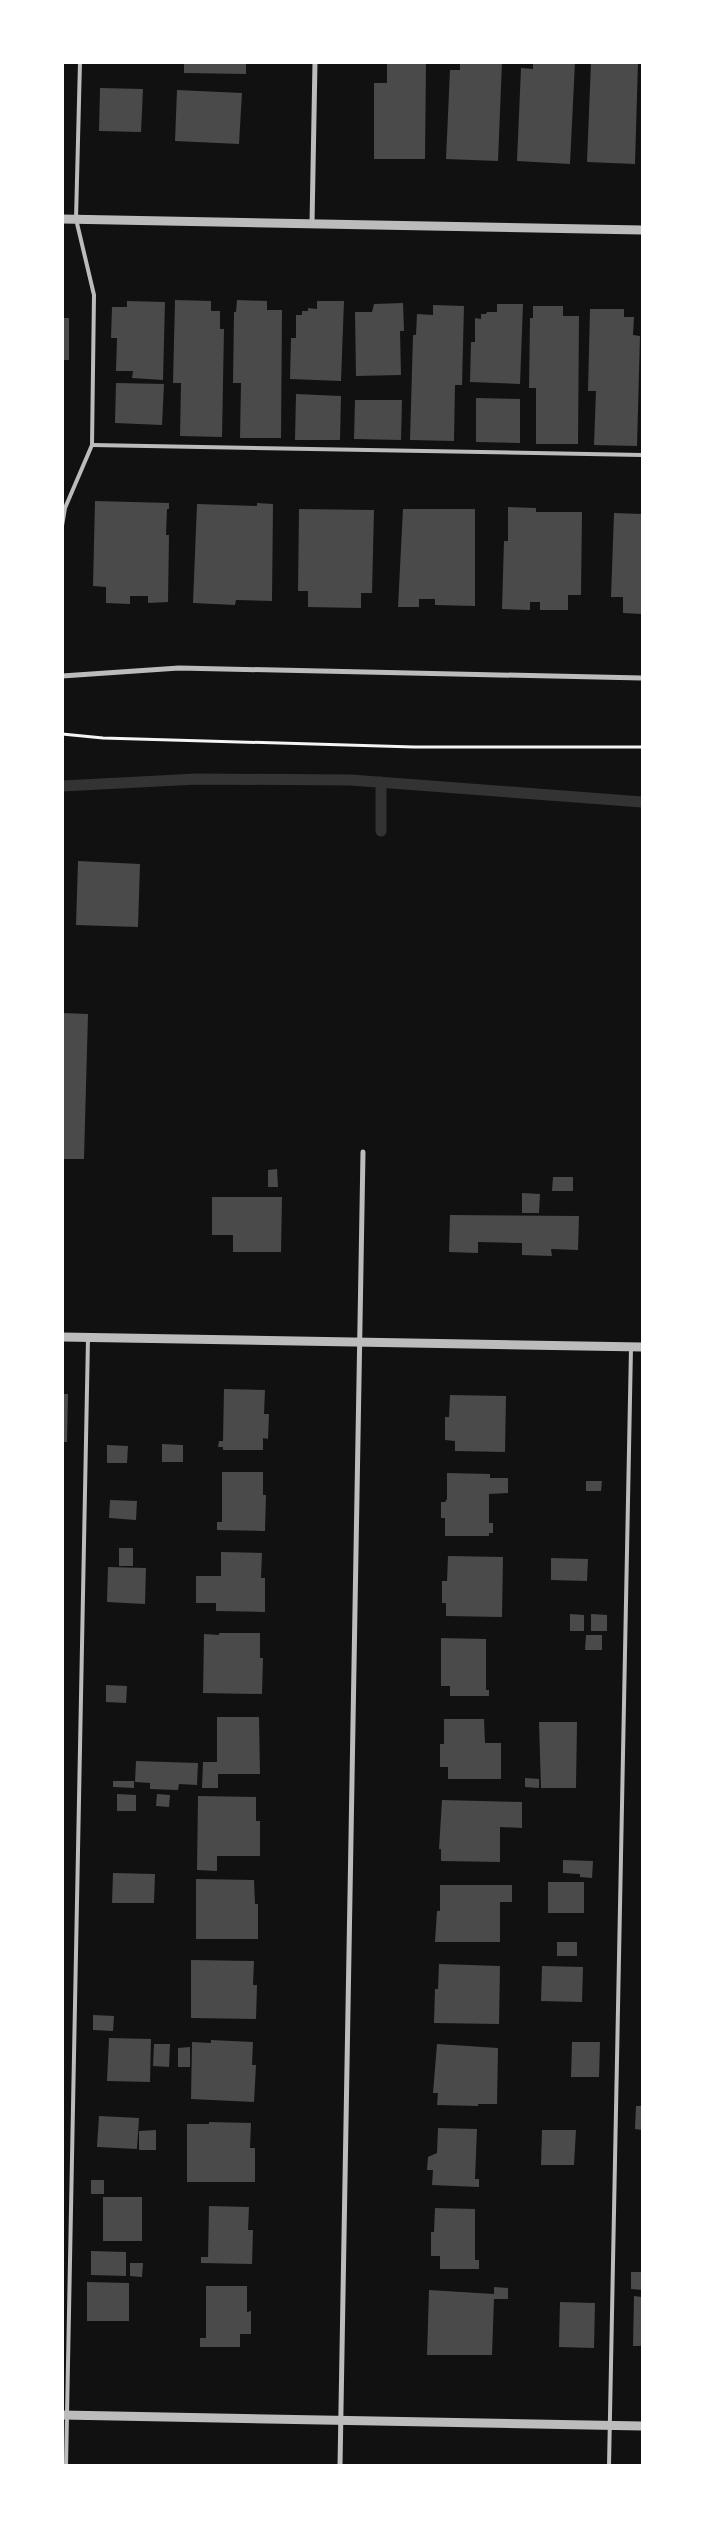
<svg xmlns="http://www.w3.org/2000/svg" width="705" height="2528" font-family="Lato,sans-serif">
	<rect width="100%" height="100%" fill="#111"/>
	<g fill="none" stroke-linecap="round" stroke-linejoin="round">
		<!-- stream -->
		<g stroke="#333" stroke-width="11">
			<path d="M 381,782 L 381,831"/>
			<path d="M 62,786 L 197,779 L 351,780 L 642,802"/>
		</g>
	</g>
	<!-- building -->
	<g fill="#4a4a4a">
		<path d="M 184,62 L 246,62 L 246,74 L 184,73 Z"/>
		<path d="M 387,62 L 426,62 L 425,159 L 374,159 L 374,83 L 387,83 Z"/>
		<path d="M 460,62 L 502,62 L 498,161 L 446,159 L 450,70 L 460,70 Z"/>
		<path d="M 533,62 L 575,62 L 570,164 L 517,161 L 521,68 L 533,69 Z"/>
		<path d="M 591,62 L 638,62 L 635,164 L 587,162 Z"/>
		<path d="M 100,88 L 143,89 L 141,132 L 99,131 Z"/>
		<path d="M 177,90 L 242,93 L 239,144 L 175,141 Z"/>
		<path d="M 175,300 L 211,301 L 211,311 L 220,311 L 220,329 L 224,329 L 222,437 L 180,436 L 181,383 L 173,383 Z"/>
		<path d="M 237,300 L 267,301 L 267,310 L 282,310 L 281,438 L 240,438 L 241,383 L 233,383 L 234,312 L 236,312 Z"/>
		<path d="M 127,301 L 165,302 L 163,380 L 132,378 L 133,371 L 116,371 L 117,338 L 111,338 L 112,307 L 127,307 Z"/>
		<path d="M 317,301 L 344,301 L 341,381 L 290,379 L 291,338 L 296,338 L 296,315 L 302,315 L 302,311 L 308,311 L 308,308 L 317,309 Z"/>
		<path d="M 403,303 L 404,331 L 400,331 L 401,375 L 356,376 L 355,312 L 372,312 L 374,304 Z"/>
		<path d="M 497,304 L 523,304 L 520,384 L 470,382 L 471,342 L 475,342 L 475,318 L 481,319 L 481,314 L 486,314 L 487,312 L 497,312 Z"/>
		<path d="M 433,305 L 464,306 L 462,385 L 455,385 L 454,441 L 410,440 L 413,335 L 416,335 L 417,314 L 433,315 Z"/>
		<path d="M 533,306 L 563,306 L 563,316 L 579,316 L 578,444 L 536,444 L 536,388 L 529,388 L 530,318 L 533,318 Z"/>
		<path d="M 590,309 L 624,309 L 624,317 L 634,317 L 633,335 L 640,336 L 637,446 L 594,445 L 596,391 L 588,391 Z"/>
		<rect x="62" y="318" width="7" height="42"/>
		<path d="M 116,383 L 164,384 L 162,425 L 115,423 Z"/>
		<path d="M 296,394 L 341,396 L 340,440 L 295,440 Z"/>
		<path d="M 476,398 L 520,399 L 520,443 L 476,442 Z"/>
		<path d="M 355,400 L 402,400 L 401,440 L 354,439 Z"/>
		<path d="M 95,501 L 169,503 L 169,509 L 167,509 L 166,535 L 169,535 L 168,602 L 148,603 L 148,596 L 130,596 L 130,604 L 106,603 L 106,587 L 93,586 Z"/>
		<path d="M 257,503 L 273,504 L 272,601 L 236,600 L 235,605 L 193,603 L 197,504 L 257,506 Z"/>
		<path d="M 508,507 L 536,508 L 536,512 L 582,512 L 581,595 L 568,595 L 568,610 L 540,610 L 540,602 L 530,602 L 530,610 L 502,609 L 504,541 L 508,541 Z"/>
		<path d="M 299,509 L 374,510 L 372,593 L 361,593 L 361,608 L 308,607 L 308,591 L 298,591 Z"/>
		<path d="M 403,509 L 475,509 L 475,606 L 435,605 L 435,599 L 419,599 L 419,607 L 398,607 Z"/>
		<path d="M 614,513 L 642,514 L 642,614 L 623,613 L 623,597 L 611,597 Z"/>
		<path d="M 78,861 L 140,864 L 138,927 L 76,925 Z"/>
		<path d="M 62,1013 L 88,1014 L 84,1159 L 62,1159 Z"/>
		<path d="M 277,1169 L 278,1187 L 268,1187 L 268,1170 Z"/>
		<path d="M 553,1177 L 573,1177 L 573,1191 L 552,1191 Z"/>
		<path d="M 522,1193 L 540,1194 L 539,1213 L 522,1213 Z"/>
		<path d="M 212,1197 L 282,1197 L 281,1252 L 233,1252 L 233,1235 L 212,1235 Z"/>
		<path d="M 450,1215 L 579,1216 L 578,1250 L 551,1249 L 552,1256 L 522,1255 L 522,1243 L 478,1242 L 478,1253 L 449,1252 Z"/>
		<path d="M 224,1389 L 265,1390 L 264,1414 L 269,1414 L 268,1439 L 263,1438 L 263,1450 L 223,1450 L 223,1447 L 218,1447 L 219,1441 L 223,1441 Z"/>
		<path d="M 62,1394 L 68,1394 L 67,1442 L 62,1442 Z"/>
		<path d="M 450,1395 L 506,1396 L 505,1452 L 455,1451 L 455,1441 L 445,1440 L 445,1417 L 449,1417 Z"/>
		<path d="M 162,1444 L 183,1445 L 183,1462 L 162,1462 Z"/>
		<path d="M 107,1445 L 128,1446 L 127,1463 L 107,1463 Z"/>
		<path d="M 222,1472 L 263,1472 L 263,1495 L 266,1495 L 265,1531 L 217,1530 L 217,1522 L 222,1522 Z"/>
		<path d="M 447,1473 L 490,1474 L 490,1478 L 508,1478 L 508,1493 L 489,1494 L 489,1523 L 493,1523 L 493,1533 L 489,1533 L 489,1536 L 445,1536 L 445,1518 L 441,1518 L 441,1502 L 445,1502 L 447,1499 Z"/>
		<path d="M 586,1481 L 602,1481 L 601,1491 L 586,1491 Z"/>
		<path d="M 110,1500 L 137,1501 L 136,1520 L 109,1518 Z"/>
		<rect x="119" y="1548" width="14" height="18"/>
		<path d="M 221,1552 L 262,1553 L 261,1578 L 265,1578 L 265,1612 L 216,1611 L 216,1603 L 196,1603 L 196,1576 L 221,1576 Z"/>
		<path d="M 448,1556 L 503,1557 L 502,1617 L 446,1616 L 446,1603 L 442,1603 L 442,1581 L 447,1581 Z"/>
		<path d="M 551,1558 L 588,1559 L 587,1581 L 551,1580 Z"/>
		<path d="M 108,1567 L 146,1568 L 145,1604 L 107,1602 Z"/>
		<path d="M 570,1614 L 584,1615 L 584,1631 L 570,1631 Z"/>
		<path d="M 591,1614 L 607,1615 L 607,1631 L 591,1631 Z"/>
		<path d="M 219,1633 L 260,1633 L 260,1658 L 263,1658 L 262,1694 L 203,1693 L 204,1634 L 219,1635 Z"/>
		<path d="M 586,1635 L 602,1635 L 602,1650 L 585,1650 Z"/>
		<path d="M 441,1638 L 486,1639 L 486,1690 L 489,1690 L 489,1696 L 450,1696 L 450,1686 L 441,1686 Z"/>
		<path d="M 106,1685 L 127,1686 L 126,1703 L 106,1702 Z"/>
		<path d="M 217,1717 L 259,1717 L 260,1774 L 218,1774 L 218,1788 L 202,1788 L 203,1762 L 217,1762 Z"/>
		<path d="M 444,1719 L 484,1719 L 485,1743 L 501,1743 L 501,1779 L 448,1779 L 448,1767 L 440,1767 L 440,1744 L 444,1744 Z"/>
		<path d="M 539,1722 L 577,1722 L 576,1788 L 541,1788 Z"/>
		<path d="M 136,1761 L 198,1763 L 197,1785 L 179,1784 L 178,1790 L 150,1789 L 150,1783 L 135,1782 Z"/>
		<path d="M 525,1778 L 539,1779 L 539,1788 L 525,1787 Z"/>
		<path d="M 113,1781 L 134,1781 L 134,1788 L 113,1787 Z"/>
		<path d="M 117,1794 L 136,1795 L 136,1811 L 117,1811 Z"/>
		<path d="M 157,1794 L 170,1795 L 169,1807 L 156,1806 Z"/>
		<path d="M 198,1796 L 256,1797 L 256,1821 L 260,1821 L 260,1856 L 217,1856 L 217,1871 L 197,1870 Z"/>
		<path d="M 442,1800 L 522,1802 L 522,1828 L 500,1827 L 500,1862 L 441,1861 L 441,1849 L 439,1849 Z"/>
		<path d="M 563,1860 L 593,1861 L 592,1878 L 580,1877 L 580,1874 L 563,1873 Z"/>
		<path d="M 113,1873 L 155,1874 L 154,1903 L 112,1903 Z"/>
		<path d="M 196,1879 L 254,1880 L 255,1904 L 258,1904 L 258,1939 L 196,1939 Z"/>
		<rect x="548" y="1882" width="36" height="31"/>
		<path d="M 440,1885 L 512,1885 L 512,1902 L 500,1902 L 500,1942 L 435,1942 L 437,1911 L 440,1911 Z"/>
		<rect x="557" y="1942" width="20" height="14"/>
		<path d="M 191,1960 L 254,1961 L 253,1985 L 257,1985 L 256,2019 L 191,2018 Z"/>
		<path d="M 439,1964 L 500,1966 L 499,2024 L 434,2023 L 435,1989 L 438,1989 Z"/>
		<path d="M 542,1966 L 583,1967 L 582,2002 L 541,2001 Z"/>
		<path d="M 93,2015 L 114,2016 L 113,2031 L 93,2030 Z"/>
		<path d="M 109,2038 L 151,2039 L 150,2082 L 107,2081 Z"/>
		<path d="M 211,2040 L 253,2042 L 252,2065 L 256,2065 L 254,2102 L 191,2099 L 192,2042 L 211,2043 Z"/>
		<path d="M 572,2042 L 600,2042 L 599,2077 L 571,2077 Z"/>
		<path d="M 154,2044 L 170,2044 L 169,2067 L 153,2066 Z"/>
		<path d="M 437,2044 L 498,2048 L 497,2104 L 478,2104 L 478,2106 L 437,2105 L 438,2093 L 433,2093 Z"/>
		<path d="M 190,2047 L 190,2067 L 178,2067 L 178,2048 Z"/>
		<path d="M 636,2106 L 642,2106 L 642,2130 L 635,2129 Z"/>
		<path d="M 99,2116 L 139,2118 L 137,2149 L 97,2147 Z"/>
		<path d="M 209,2122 L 251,2123 L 250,2148 L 255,2148 L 255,2182 L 187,2182 L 187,2124 L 209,2124 Z"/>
		<path d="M 438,2128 L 477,2129 L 475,2179 L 479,2179 L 479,2187 L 432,2185 L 433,2170 L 427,2170 L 428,2157 L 437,2153 Z"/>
		<path d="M 156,2130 L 156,2150 L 139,2150 L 139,2131 Z"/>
		<path d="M 542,2130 L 576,2130 L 574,2165 L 541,2165 Z"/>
		<rect x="91" y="2180" width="13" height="14"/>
		<rect x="103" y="2197" width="39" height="44"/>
		<path d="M 209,2206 L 249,2207 L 248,2230 L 253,2230 L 252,2264 L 201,2263 L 201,2257 L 208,2257 Z"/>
		<path d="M 435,2208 L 475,2209 L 475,2260 L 479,2260 L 479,2269 L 440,2269 L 440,2256 L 431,2256 L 431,2232 L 434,2232 Z"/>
		<path d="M 91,2251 L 126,2252 L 126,2276 L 91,2275 Z"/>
		<path d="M 130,2263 L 143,2263 L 142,2277 L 130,2276 Z"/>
		<path d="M 631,2272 L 642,2272 L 642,2290 L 631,2289 Z"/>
		<path d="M 87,2282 L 129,2283 L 129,2321 L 87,2321 Z"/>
		<path d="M 206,2286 L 247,2286 L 247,2312 L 251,2311 L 251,2334 L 240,2334 L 240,2347 L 200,2347 L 200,2338 L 206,2338 Z"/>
		<path d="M 494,2287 L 508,2288 L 508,2299 L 494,2299 L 492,2355 L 427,2355 L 429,2290 L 494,2294 Z"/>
		<path d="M 634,2296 L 642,2297 L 642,2346 L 633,2346 Z"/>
		<path d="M 560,2302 L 595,2303 L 594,2348 L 559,2347 Z"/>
	</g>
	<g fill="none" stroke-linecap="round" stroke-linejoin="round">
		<!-- path -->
		<path stroke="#f5f5f5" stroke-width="3" d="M 62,734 L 103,738 L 414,747 L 642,747"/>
		<!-- service -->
		<g stroke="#bcbcbc" stroke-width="4">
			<path d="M 92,445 L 642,455"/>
			<path d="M 62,526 L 65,508 L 92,445 L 94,295 L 76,219 L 80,62"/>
			<path d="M 66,2466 L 88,1338"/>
			<path d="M 609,2466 L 631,1348"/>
		</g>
		<!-- minor -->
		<g stroke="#bcbcbc" stroke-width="5">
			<path d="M 312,224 L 315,62"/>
			<path d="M 62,676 L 179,668 L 642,678"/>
			<path d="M 340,2466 L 363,1152"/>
		</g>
		<!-- tertiary -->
		<g stroke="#bcbcbc" stroke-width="9">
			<path d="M 62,219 L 642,230"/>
			<path d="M 62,1337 L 642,1347"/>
			<path d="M 62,2415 L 642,2426"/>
		</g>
	</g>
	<!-- border -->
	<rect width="705" height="2528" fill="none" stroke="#ffffff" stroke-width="128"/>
</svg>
